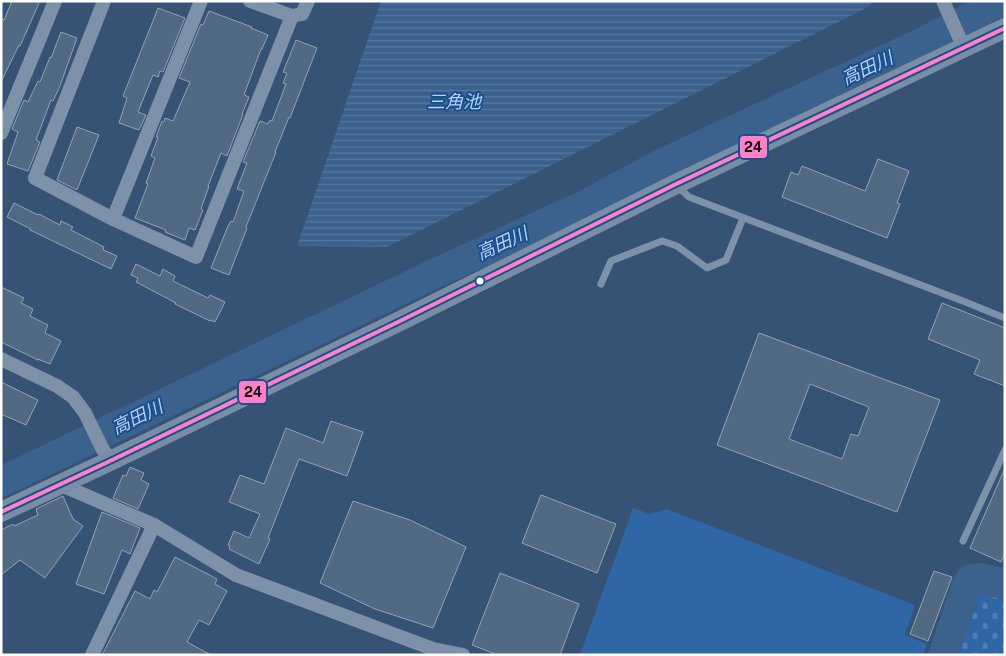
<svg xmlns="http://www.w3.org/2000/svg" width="1006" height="656" font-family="'Public Sans','Noto Sans JP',sans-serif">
	<defs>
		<pattern id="cemetery-stones" width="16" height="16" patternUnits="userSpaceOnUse" patternTransform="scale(1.25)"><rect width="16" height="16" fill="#2f66a5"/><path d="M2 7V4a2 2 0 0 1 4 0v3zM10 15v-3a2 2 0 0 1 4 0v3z" fill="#4e7db2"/></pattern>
		<pattern id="water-rules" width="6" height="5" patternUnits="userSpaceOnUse" patternTransform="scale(1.25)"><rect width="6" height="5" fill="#3b618d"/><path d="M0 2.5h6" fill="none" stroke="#58799e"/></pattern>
	</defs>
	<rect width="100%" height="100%" fill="#365274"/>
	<!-- cemetery -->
	<path fill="url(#cemetery-stones)" d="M 981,584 L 1005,589 L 1005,655 L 950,655 L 973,585 Z"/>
	<!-- pitch -->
	<path fill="#2f66a5" d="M 633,508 L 650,514 L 667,509 L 915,605 L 905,635 L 927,644 L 923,655 L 580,655 Z"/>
	<!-- water -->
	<path fill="url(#water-rules)" d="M 381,1 L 873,1 L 870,6 L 387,247 L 297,246 Z"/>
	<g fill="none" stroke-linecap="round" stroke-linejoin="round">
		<!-- river -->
		<g stroke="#3b618d" stroke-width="30">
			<path d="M 1,482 L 438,272 L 585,205 L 663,163 L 919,44 L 1002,1"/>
			<path d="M 943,655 L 967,586 L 971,579 L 978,578 L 1005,584"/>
		</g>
	</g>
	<!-- building -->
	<g fill="#526984" stroke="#92a2b6" fill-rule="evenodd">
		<path d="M 12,1 L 40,1 L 20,46 L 19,45 L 1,82 L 1,19 L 4,20 Z"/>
		<path d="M 158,8 L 185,18 L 163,72 L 160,71 L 158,77 L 153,75 L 138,112 L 146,115 L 139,130 L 119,123 L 127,98 L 123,96 Z"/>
		<path d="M 209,11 L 252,27 L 251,28 L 268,35 L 262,49 L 261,49 L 244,95 L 249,97 L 242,114 L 243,114 L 227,156 L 221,153 L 208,186 L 209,186 L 201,209 L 203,210 L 195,230 L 189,228 L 185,240 L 165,232 L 166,230 L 135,218 L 148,184 L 146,183 L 155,158 L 151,156 L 158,137 L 156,137 L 162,121 L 164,122 L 165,118 L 173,121 L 190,82 L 179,78 L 201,24 L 203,25 Z"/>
		<path d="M 61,32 L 77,38 L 60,86 L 53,101 L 51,100 L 36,140 L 40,142 L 28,171 L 7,164 L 18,132 L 12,129 L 24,100 L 28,102 L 38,81 L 40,82 L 50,57 L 51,58 Z"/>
		<path d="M 296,40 L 317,48 L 290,118 L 289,117 L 275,152 L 276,152 L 246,227 L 247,228 L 229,275 L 211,268 L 228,226 L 231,221 L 233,222 L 244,191 L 237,189 L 247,163 L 243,162 L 260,121 L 268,124 L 270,120 L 272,121 L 286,84 L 283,83 L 287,73 L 283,72 Z"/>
		<path d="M 77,127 L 99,135 L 77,190 L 57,180 Z"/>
		<path d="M 878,159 L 909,171 L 897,203 L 900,204 L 887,238 L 782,197 L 791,172 L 798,175 L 802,166 L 865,191 Z"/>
		<path d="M 14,203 L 38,215 L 39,214 L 60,225 L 61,221 L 73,227 L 71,230 L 104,247 L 103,250 L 117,256 L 111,269 L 30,230 L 31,229 L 7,217 Z"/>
		<path d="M 136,264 L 160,276 L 163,269 L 175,276 L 173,281 L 208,298 L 210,295 L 225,302 L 215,322 L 210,320 L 210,321 L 175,304 L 176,303 L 136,282 L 138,278 L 131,275 Z"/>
		<path d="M 1,287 L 24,298 L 21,303 L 33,309 L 30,316 L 48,325 L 45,333 L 61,341 L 50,364 L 38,359 L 38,360 L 1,342 Z"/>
		<path d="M 942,303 L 1005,328 L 1005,386 L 974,374 L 980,360 L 928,339 Z"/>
		<path d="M 759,333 L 940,400 L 897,512 L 717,445 ZM 810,384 L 869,407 L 858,436 L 851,434 L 842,459 L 789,439 Z"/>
		<path d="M 1,382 L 38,400 L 26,425 L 1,414 Z"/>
		<path d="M 331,421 L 363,432 L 347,476 L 299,459 L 268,538 L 270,539 L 259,564 L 229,549 L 230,546 L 228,545 L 234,531 L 249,538 L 260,514 L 229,502 L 240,475 L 264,484 L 286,428 L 323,443 Z"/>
		<path d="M 130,467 L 144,473 L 141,480 L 149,484 L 138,509 L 113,498 L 123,475 L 126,476 Z"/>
		<path d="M 1005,468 L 1005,553 L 1001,562 L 970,548 Z"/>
		<path d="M 541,495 L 616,524 L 597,573 L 522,543 Z"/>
		<path d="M 63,496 L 73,519 L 83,526 L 45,578 L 20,560 L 1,575 L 1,530 L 13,524 L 14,526 L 38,515 L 36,509 Z"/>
		<path d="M 353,501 L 410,520 L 466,547 L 433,628 L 375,609 L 320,583 Z"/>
		<path d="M 102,512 L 140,528 L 130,554 L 122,550 L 104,594 L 76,584 Z"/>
		<path d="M 175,557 L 217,579 L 215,584 L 227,591 L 209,625 L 199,620 L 187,642 L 211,655 L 102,655 L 135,591 L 150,599 L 154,590 L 157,592 Z"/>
		<path d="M 934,571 L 952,577 L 928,641 L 910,634 Z"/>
		<path d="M 500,573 L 579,604 L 560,655 L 498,655 L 472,645 Z"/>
	</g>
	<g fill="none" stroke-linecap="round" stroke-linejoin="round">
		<!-- lane -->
		<g stroke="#7d92a8" stroke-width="7">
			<path d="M 677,186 L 689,197 L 963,301 L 1005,318"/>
			<path d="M 601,284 L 611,261 L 662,241 L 677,246 L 707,268 L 726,260 L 743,218"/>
			<path d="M 963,541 L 1005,450"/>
		</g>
		<!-- street -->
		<g stroke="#7d92a8" stroke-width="14">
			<path d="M 104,1 L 35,178 L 113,219 L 196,257 L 292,16 L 250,1"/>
			<path d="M 943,1 L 964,48"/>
			<path d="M 292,16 L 302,14 L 308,1"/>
			<path d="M 1,133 L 55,1"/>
			<path d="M 113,219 L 201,1"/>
			<path d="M 1,359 L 57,386 L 73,397 L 85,413 L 102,448 L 110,461"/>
			<path d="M 59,484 L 154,525 L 236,575 L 433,649 L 463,655"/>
			<path d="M 92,655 L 154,525"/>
		</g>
		<!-- secondary -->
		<path stroke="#798da4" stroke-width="20" d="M 1,512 L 110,461 L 400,321 L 674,185 L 1005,28"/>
		<defs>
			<path id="bus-1" d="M 1,512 L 110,461 L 400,321 L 674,185 L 1005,28"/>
		</defs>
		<!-- bus-1 casing -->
		<use href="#bus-1" stroke="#1b4f8f" stroke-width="8"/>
		<!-- bus-1 -->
		<use href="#bus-1" stroke="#ff80c5" stroke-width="4"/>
	</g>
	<!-- markers -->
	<circle fill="#fff" stroke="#1b4f8f" stroke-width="2" cx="480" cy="281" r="4.5"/>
	<g text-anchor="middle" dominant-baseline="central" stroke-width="4" stroke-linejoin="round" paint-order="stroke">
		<!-- water labels -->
		<g font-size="18" font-style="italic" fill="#b5d3f5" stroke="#1b4f8f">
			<text transform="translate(867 68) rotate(-25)">高田川</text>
			<text x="454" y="101">三角池</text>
			<text transform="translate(502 243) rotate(-24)">高田川</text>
			<text transform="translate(137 417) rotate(-26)">高田川</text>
		</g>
	</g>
	<g stroke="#1b4f8f" stroke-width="2">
		<rect x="739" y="135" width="29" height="24" rx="5" fill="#ff80c5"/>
		<rect x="238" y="380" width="29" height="24" rx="5" fill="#ff80c5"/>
	</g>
	<g font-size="14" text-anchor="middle" font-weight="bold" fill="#111">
		<text x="753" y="152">24</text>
		<text x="253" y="397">24</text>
	</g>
	<!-- border -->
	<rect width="1006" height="656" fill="none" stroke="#ffffff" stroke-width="5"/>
</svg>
